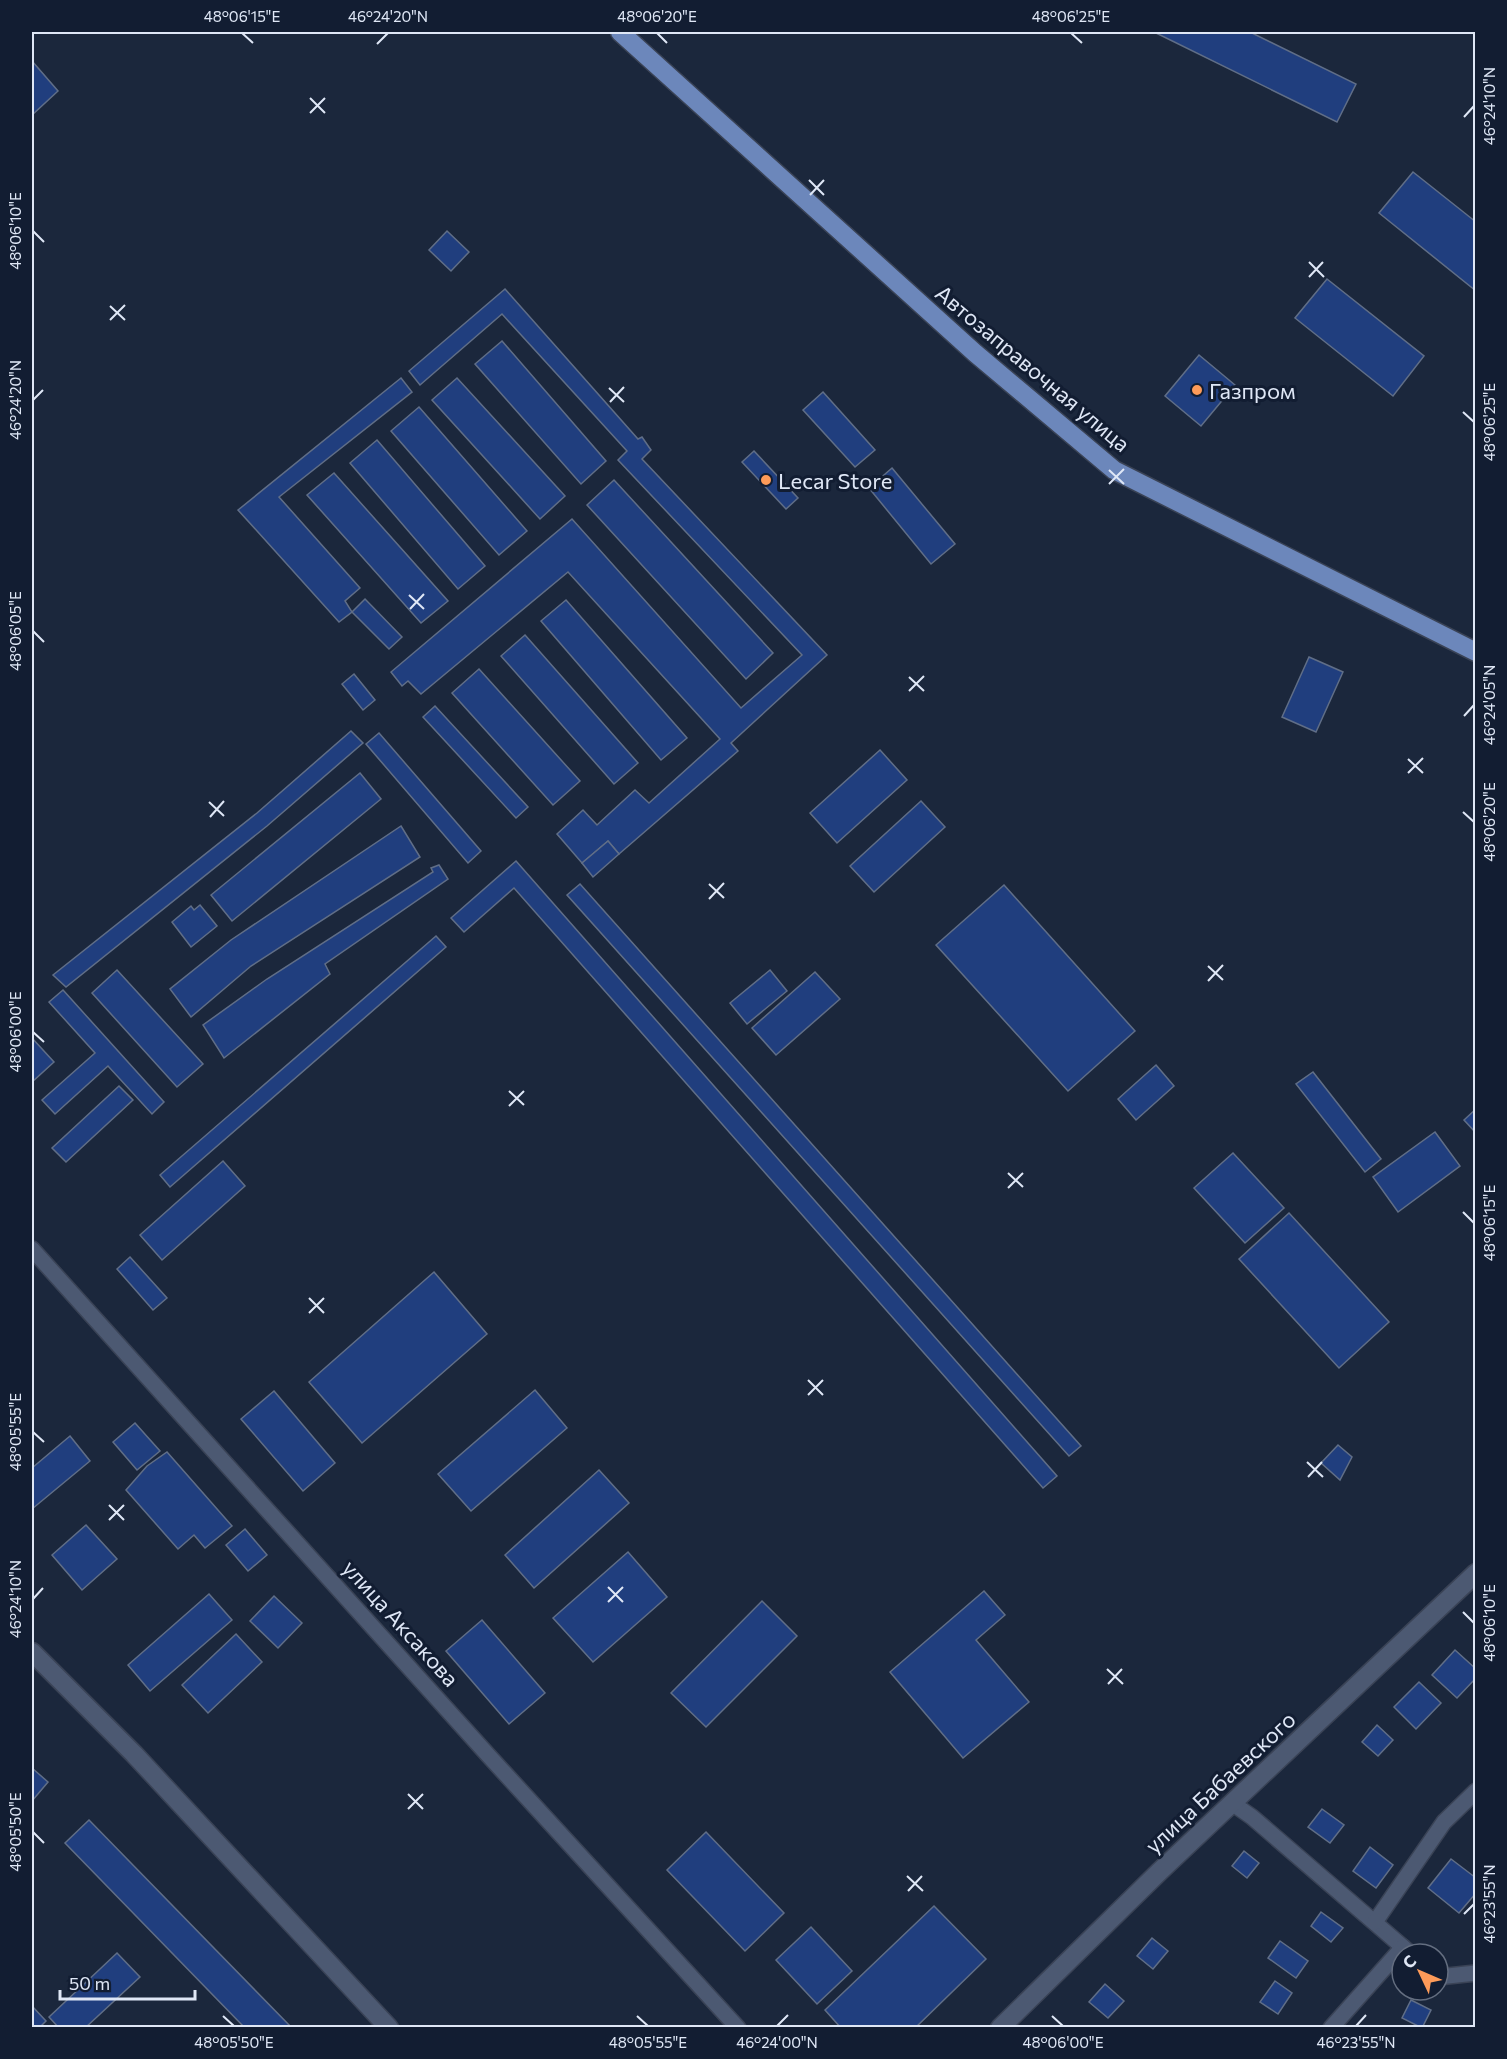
<svg xmlns="http://www.w3.org/2000/svg" width="1507" height="2059" font-family="Commissioner,sans-serif">
	<rect width="100%" height="100%" fill="#1b273c"/>
	<!-- building -->
	<g fill="#203e7e" stroke="#606e87" stroke-width="1.5">
		<path d="M 1154,32 L 1250,32 L 1356,84 L 1337,122 Z"/>
		<path d="M 32,61 L 58,91 L 32,115 Z"/>
		<path d="M 1413,172 L 1476,222 L 1476,291 L 1379,213 Z"/>
		<path d="M 447,231 L 469,252 L 451,271 L 429,250 Z"/>
		<path d="M 1327,279 L 1424,356 L 1393,396 L 1295,318 Z"/>
		<path d="M 505,289 L 638,439 L 642,437 L 651,450 L 642,459 L 827,655 L 731,743 L 738,751 L 619,854 L 608,841 L 582,863 L 557,834 L 583,810 L 597,825 L 635,790 L 649,803 L 720,739 L 568,572 L 421,694 L 408,681 L 402,686 L 391,672 L 572,519 L 741,708 L 802,655 L 618,460 L 627,451 L 502,314 L 420,385 L 409,371 Z"/>
		<path d="M 502,341 L 606,461 L 581,484 L 475,364 Z"/>
		<path d="M 1199,355 L 1235,385 L 1201,426 L 1165,396 Z"/>
		<path d="M 401,378 L 412,392 L 279,497 L 360,588 L 345,601 L 352,612 L 339,622 L 238,510 Z"/>
		<path d="M 457,378 L 565,496 L 540,519 L 432,400 Z"/>
		<path d="M 823,392 L 875,450 L 855,467 L 803,410 Z"/>
		<path d="M 419,407 L 527,531 L 499,555 L 391,431 Z"/>
		<path d="M 377,440 L 485,566 L 458,589 L 350,463 Z"/>
		<path d="M 754,451 L 798,498 L 786,509 L 742,462 Z"/>
		<path d="M 892,468 L 955,544 L 931,564 L 869,488 Z"/>
		<path d="M 334,473 L 448,601 L 421,623 L 307,495 Z"/>
		<path d="M 614,480 L 773,653 L 746,679 L 587,505 Z"/>
		<path d="M 365,599 L 402,637 L 389,649 L 352,612 Z"/>
		<path d="M 566,600 L 687,738 L 661,760 L 541,621 Z"/>
		<path d="M 525,635 L 638,763 L 614,784 L 501,656 Z"/>
		<path d="M 1309,657 L 1343,672 L 1316,732 L 1282,717 Z"/>
		<path d="M 479,669 L 580,781 L 553,805 L 452,693 Z"/>
		<path d="M 354,674 L 375,700 L 363,710 L 342,684 Z"/>
		<path d="M 435,706 L 528,807 L 516,818 L 423,717 Z"/>
		<path d="M 351,731 L 363,743 L 267,826 L 66,987 L 53,975 L 257,813 Z"/>
		<path d="M 379,733 L 481,851 L 468,863 L 366,744 Z"/>
		<path d="M 880,750 L 907,780 L 837,843 L 810,813 Z"/>
		<path d="M 360,773 L 381,799 L 232,921 L 211,895 Z"/>
		<path d="M 921,801 L 945,827 L 874,892 L 850,866 Z"/>
		<path d="M 401,826 L 420,857 L 251,966 L 191,1017 L 170,989 L 231,940 Z"/>
		<path d="M 608,841 L 619,854 L 593,877 L 582,863 Z"/>
		<path d="M 516,861 L 1057,1476 L 1043,1488 L 514,888 L 464,932 L 451,918 Z"/>
		<path d="M 439,865 L 448,879 L 325,964 L 330,974 L 224,1058 L 203,1025 L 267,979 L 433,872 L 431,868 Z"/>
		<path d="M 580,884 L 1081,1446 L 1069,1456 L 567,895 Z"/>
		<path d="M 1004,885 L 1135,1031 L 1068,1091 L 936,945 Z"/>
		<path d="M 200,905 L 217,926 L 191,947 L 172,922 L 191,906 L 194,910 Z"/>
		<path d="M 436,936 L 446,947 L 170,1187 L 160,1175 Z"/>
		<path d="M 117,970 L 203,1064 L 177,1087 L 92,993 Z"/>
		<path d="M 770,970 L 787,991 L 747,1024 L 730,1003 Z"/>
		<path d="M 815,972 L 840,999 L 776,1055 L 752,1028 Z"/>
		<path d="M 63,990 L 164,1102 L 152,1114 L 108,1066 L 55,1114 L 42,1100 L 95,1053 L 49,1002 Z"/>
		<path d="M 32,1038 L 54,1062 L 32,1082 Z"/>
		<path d="M 1156,1065 L 1174,1086 L 1136,1120 L 1118,1099 Z"/>
		<path d="M 1313,1072 L 1381,1159 L 1365,1172 L 1296,1084 Z"/>
		<path d="M 119,1086 L 133,1100 L 66,1162 L 52,1148 Z"/>
		<path d="M 1476,1109 L 1476,1133 L 1464,1120 Z"/>
		<path d="M 1435,1132 L 1460,1166 L 1398,1212 L 1373,1177 Z"/>
		<path d="M 1233,1153 L 1284,1208 L 1245,1243 L 1194,1188 Z"/>
		<path d="M 223,1161 L 245,1186 L 162,1260 L 140,1235 Z"/>
		<path d="M 1289,1213 L 1389,1322 L 1339,1368 L 1239,1259 Z"/>
		<path d="M 130,1257 L 167,1298 L 153,1310 L 117,1269 Z"/>
		<path d="M 434,1272 L 487,1334 L 362,1443 L 309,1382 Z"/>
		<path d="M 535,1390 L 567,1428 L 471,1511 L 438,1474 Z"/>
		<path d="M 274,1391 L 335,1463 L 303,1491 L 241,1419 Z"/>
		<path d="M 135,1423 L 160,1451 L 137,1470 L 113,1442 Z"/>
		<path d="M 70,1436 L 90,1461 L 32,1509 L 32,1468 Z"/>
		<path d="M 1338,1445 L 1352,1457 L 1340,1480 L 1321,1463 Z"/>
		<path d="M 167,1452 L 232,1526 L 205,1548 L 194,1535 L 178,1549 L 126,1490 L 147,1466 Z"/>
		<path d="M 599,1470 L 629,1503 L 534,1588 L 505,1555 Z"/>
		<path d="M 86,1525 L 117,1559 L 82,1590 L 52,1555 Z"/>
		<path d="M 245,1529 L 267,1555 L 248,1571 L 226,1545 Z"/>
		<path d="M 628,1552 L 667,1597 L 593,1662 L 553,1618 Z"/>
		<path d="M 984,1591 L 1005,1615 L 976,1640 L 1029,1702 L 963,1758 L 890,1672 Z"/>
		<path d="M 209,1594 L 232,1620 L 150,1691 L 128,1665 Z"/>
		<path d="M 274,1596 L 302,1623 L 278,1648 L 250,1621 Z"/>
		<path d="M 762,1601 L 797,1636 L 706,1727 L 671,1693 Z"/>
		<path d="M 482,1620 L 545,1693 L 509,1724 L 446,1651 Z"/>
		<path d="M 236,1634 L 262,1662 L 208,1713 L 182,1685 Z"/>
		<path d="M 1455,1650 L 1476,1669 L 1476,1678 L 1457,1698 L 1432,1675 Z"/>
		<path d="M 1419,1682 L 1441,1703 L 1416,1729 L 1394,1707 Z"/>
		<path d="M 1377,1725 L 1393,1740 L 1378,1756 L 1362,1742 Z"/>
		<path d="M 32,1768 L 48,1782 L 32,1801 Z"/>
		<path d="M 1322,1809 L 1344,1825 L 1330,1843 L 1308,1827 Z"/>
		<path d="M 89,1820 L 292,2028 L 245,2028 L 65,1843 Z"/>
		<path d="M 706,1832 L 784,1913 L 745,1951 L 667,1870 Z"/>
		<path d="M 1370,1847 L 1393,1865 L 1376,1888 L 1353,1871 Z"/>
		<path d="M 1244,1851 L 1259,1863 L 1247,1878 L 1232,1866 Z"/>
		<path d="M 1451,1859 L 1476,1878 L 1476,1893 L 1459,1913 L 1428,1888 Z"/>
		<path d="M 934,1906 L 986,1959 L 915,2028 L 841,2028 L 825,2010 Z"/>
		<path d="M 1321,1912 L 1343,1928 L 1331,1942 L 1311,1926 Z"/>
		<path d="M 811,1927 L 852,1971 L 817,2004 L 776,1960 Z"/>
		<path d="M 1152,1938 L 1168,1951 L 1153,1969 L 1137,1956 Z"/>
		<path d="M 1280,1941 L 1308,1961 L 1296,1978 L 1268,1958 Z"/>
		<path d="M 117,1953 L 140,1977 L 85,2028 L 59,2028 L 49,2017 Z"/>
		<path d="M 1275,1981 L 1292,1993 L 1278,2014 L 1260,2002 Z"/>
		<path d="M 1105,1984 L 1124,2001 L 1108,2018 L 1089,2002 Z"/>
		<path d="M 1411,2000 L 1431,2010 L 1422,2028 L 1402,2018 Z"/>
		<path d="M 32,2006 L 46,2021 L 39,2028 L 32,2028 Z"/>
	</g>
	<g fill="none" stroke-linecap="round" stroke-linejoin="round">
		<defs>
			<g id="street">
				<path d="M 32,1249 L 488,1755 L 738,2028"/>
				<path d="M 1232,1803 L 1252,1817 L 1411,1954"/>
				<path d="M 1375,1922 L 1444,1822 L 1476,1791"/>
				<path d="M 1438,1977 L 1476,1973"/>
				<path d="M 1331,2028 L 1403,1947"/>
			</g>
			<g id="secondary">
				<path d="M 32,1652 L 134,1754 L 389,2028"/>
				<path d="M 1000,2028 L 1159,1872 L 1476,1573"/>
			</g>
			<path id="primary" d="M 620,32 L 975,353 L 1114,470 L 1476,652"/>
		</defs>
		<!-- street casing -->
		<use href="#street" stroke="#3a4356" stroke-width="18"/>
		<!-- secondary casing -->
		<use href="#secondary" stroke="#3a4356" stroke-width="21"/>
		<!-- primary casing -->
		<use href="#primary" stroke="#3a4356" stroke-width="21"/>
		<!-- street -->
		<use href="#street" stroke="#4c5972" stroke-width="15"/>
		<!-- secondary -->
		<use href="#secondary" stroke="#4c5972" stroke-width="18"/>
		<!-- primary -->
		<use href="#primary" stroke="#6c87bb" stroke-width="18"/>
	</g>
	<!-- ticks -->
	<path fill="none" stroke="#dfe7f6" stroke-width="2" d="M 242,33 L 253,43M 657,33 L 667,43M 1071,33 L 1082,43M 377,44 L 388,33M 310,98 L 325,113M 310,113 L 325,98M 1464,117 L 1474,106M 809,180 L 824,195M 810,195 L 824,180M 33,231 L 44,242M 1309,262 L 1324,277M 1309,277 L 1323,262M 110,306 L 125,320M 110,320 L 125,305M 609,388 L 624,402M 33,400 L 43,390M 610,402 L 624,387M 1463,412 L 1474,422M 1109,470 L 1124,484M 1109,484 L 1124,469M 409,595 L 424,609M 410,609 L 424,594M 33,631 L 44,642M 909,677 L 924,691M 909,691 L 924,676M 1464,716 L 1474,705M 1408,759 L 1423,773M 1408,773 L 1423,758M 209,802 L 224,816M 1463,812 L 1474,822M 210,817 L 224,801M 709,884 L 724,898M 709,899 L 724,883M 1208,966 L 1223,980M 1208,981 L 1223,965M 33,1032 L 44,1042M 509,1091 L 524,1105M 509,1106 L 524,1091M 1008,1173 L 1023,1187M 1008,1188 L 1023,1173M 1463,1212 L 1474,1223M 309,1298 L 324,1313M 309,1313 L 324,1298M 808,1380 L 823,1395M 808,1395 L 823,1380M 33,1432 L 44,1442M 1307,1462 L 1323,1477M 1308,1477 L 1322,1462M 109,1505 L 124,1520M 109,1520 L 124,1505M 608,1587 L 623,1602M 33,1599 L 43,1588M 608,1602 L 623,1587M 1463,1612 L 1474,1623M 1107,1669 L 1123,1684M 1108,1684 L 1122,1669M 408,1794 L 423,1809M 408,1809 L 423,1794M 33,1832 L 44,1843M 907,1876 L 923,1891M 908,1891 L 922,1876M 1464,1914 L 1474,1904M 223,2016 L 234,2026M 637,2016 L 648,2026M 1052,2016 L 1063,2026M 777,2026 L 788,2015M 1356,2026 L 1366,2015"/>
	<!-- markers -->
	<g fill="#fe9b59" stroke="#121d32" stroke-width="2">
		<circle cx="1197" cy="390" r="6"/>
		<circle cx="766" cy="480" r="6"/>
	</g>
	<g text-anchor="middle" dominant-baseline="central" stroke-width="6" stroke-linejoin="round" paint-order="stroke">
		<!-- street labels -->
		<g font-size="22" fill="#dfe7f6" stroke="#121d32">
			<text transform="translate(1033 368) rotate(40)">Автозаправочная улица</text>
			<text transform="translate(401 1623) rotate(48)">улица Аксакова</text>
			<text transform="translate(1220 1782) rotate(-43)">улица Бабаевского</text>
		</g>
		<!-- poi labels -->
		<g font-size="22" fill="#dfe7f6" stroke="#121d32" text-anchor="start">
			<text x="1209" y="390">Газпром</text>
			<text x="778" y="480">Lecar Store</text>
		</g>
	</g>
	<!-- border -->
	<rect width="1507" height="2059" fill="none" stroke="#121d32" stroke-width="66"/>
	<!-- north arrow -->
	<g transform="translate(1420 1972) rotate(314)"><circle r="28" fill="#121d32" stroke="#646e80" stroke-width="1.5"/>
	<path d="M0-4.5L10 22L0 15L-10 22Z" fill="#fe9b59"/>
	<text y="-9" font-size="16" font-weight="bold" text-anchor="middle" fill="#dfe7f6">С</text>
	</g>
	<!-- scale -->
	<path d="M60 1990v9h135v-9" fill="none" stroke="#dfe7f6" stroke-width="3"/>
	<text x="69" y="1990" font-size="18" fill="#dfe7f6" stroke="#121d32" stroke-width="4.5" paint-order="stroke">50 m</text>
	<rect x="33" y="33" width="1441" height="1993" fill="none" stroke="#dfe7f6" stroke-width="2"/>
	<g font-size="15" text-anchor="middle" fill="#dfe7f6">
		<text x="242" y="22">48°06'15"E</text>
		<text x="388" y="22">46°24'20"N</text>
		<text x="657" y="22">48°06'20"E</text>
		<text x="1071" y="22">48°06'25"E</text>
		<text transform="translate(1490 106) rotate(-90)" y="5">46°24'10"N</text>
		<text transform="translate(16 231) rotate(-90)" y="5">48°06'10"E</text>
		<text transform="translate(16 400) rotate(-90)" y="5">46°24'20"N</text>
		<text transform="translate(1490 422) rotate(-90)" y="5">48°06'25"E</text>
		<text transform="translate(16 631) rotate(-90)" y="5">48°06'05"E</text>
		<text transform="translate(1490 705) rotate(-90)" y="5">46°24'05"N</text>
		<text transform="translate(1490 822) rotate(-90)" y="5">48°06'20"E</text>
		<text transform="translate(16 1032) rotate(-90)" y="5">48°06'00"E</text>
		<text transform="translate(1490 1223) rotate(-90)" y="5">48°06'15"E</text>
		<text transform="translate(16 1432) rotate(-90)" y="5">48°05'55"E</text>
		<text transform="translate(16 1599) rotate(-90)" y="5">46°24'10"N</text>
		<text transform="translate(1490 1623) rotate(-90)" y="5">48°06'10"E</text>
		<text transform="translate(16 1832) rotate(-90)" y="5">48°05'50"E</text>
		<text transform="translate(1490 1904) rotate(-90)" y="5">46°23'55"N</text>
		<text x="234" y="2048">48°05'50"E</text>
		<text x="648" y="2048">48°05'55"E</text>
		<text x="777" y="2048">46°24'00"N</text>
		<text x="1063" y="2048">48°06'00"E</text>
		<text x="1356" y="2048">46°23'55"N</text>
	</g>
</svg>
